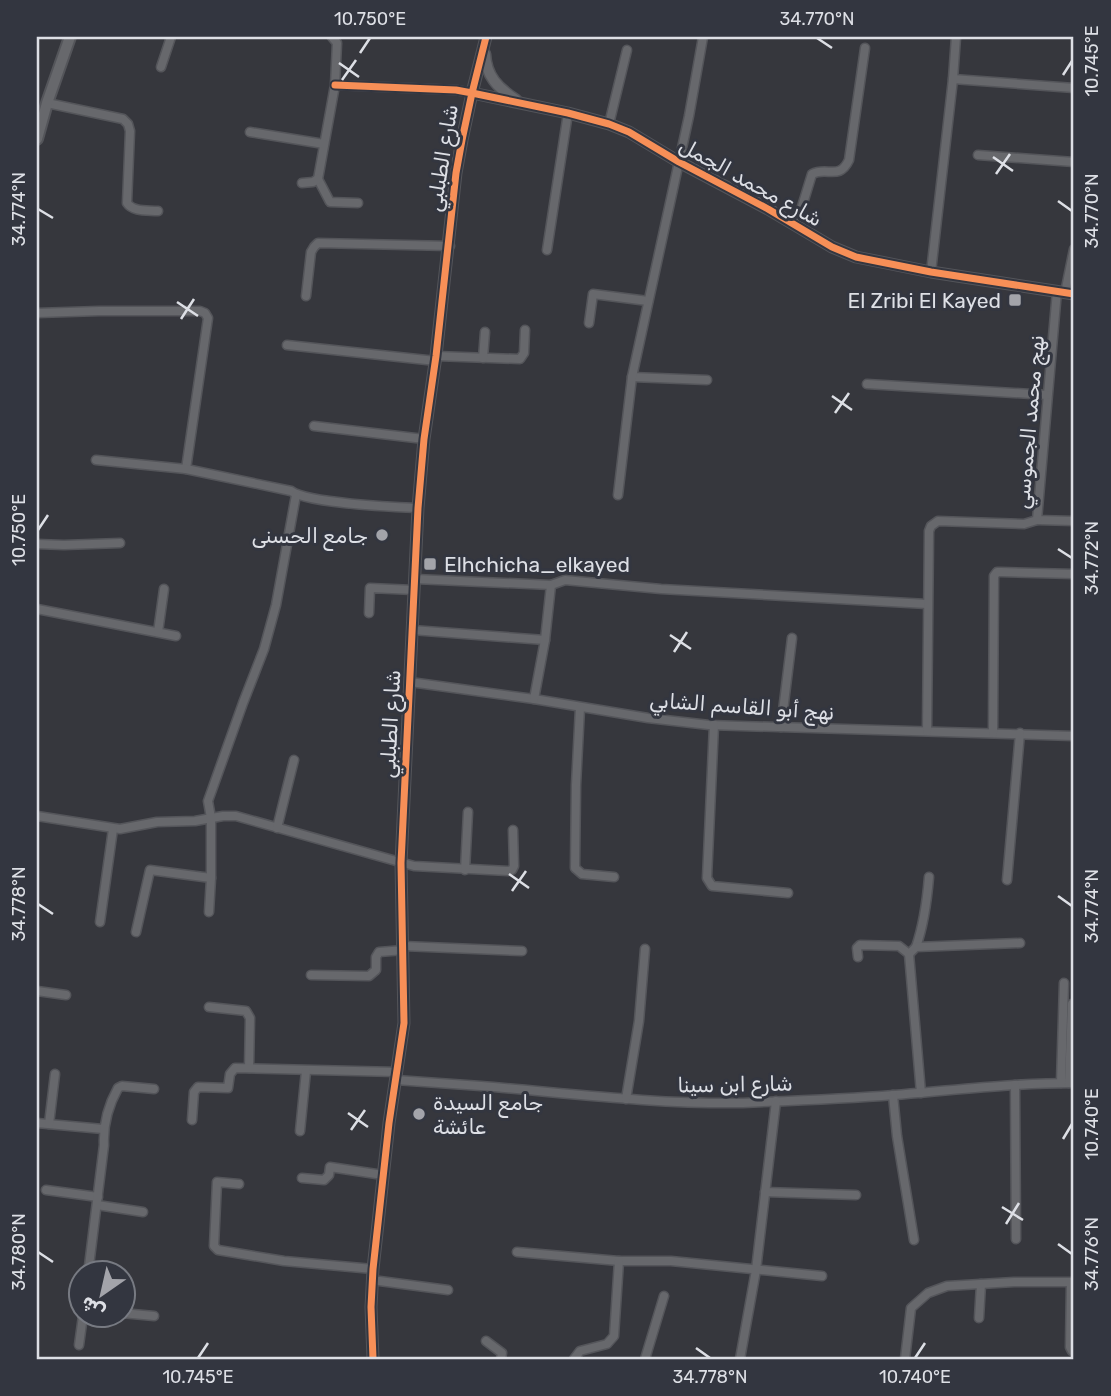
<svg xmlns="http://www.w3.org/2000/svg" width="1111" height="1396" font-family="Rubik,Cairo,sans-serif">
	<rect width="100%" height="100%" fill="#36373d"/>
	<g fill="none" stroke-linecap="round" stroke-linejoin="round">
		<defs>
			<g id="minor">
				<path d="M 332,37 L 337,43 L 335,85 L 318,179 L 330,202 L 358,203"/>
				<path d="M 161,67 L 171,37"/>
				<path d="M 953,79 L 1074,88"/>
				<path d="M 335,85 L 456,90 L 472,93"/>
				<path d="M 47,103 L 123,119 L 128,124 L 130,131 L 127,203 C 133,212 147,210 158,211"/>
				<path d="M 609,124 L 627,50"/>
				<path d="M 250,132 L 324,144"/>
				<path d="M 978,155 L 1074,162"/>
				<path d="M 302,183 L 313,182 L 318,179"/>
				<path d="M 796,226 L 812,174 C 827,166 839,181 849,160 L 865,48"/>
				<path d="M 547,250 L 568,113"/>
				<path d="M 931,272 L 953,79 L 956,37"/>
				<path d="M 1057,291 L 1037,520 L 1074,521"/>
				<path d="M 1065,293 L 1074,249"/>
				<path d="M 306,296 L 311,252 L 314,247 L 318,243 L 450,246"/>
				<path d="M 37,313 L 99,311 L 200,311 L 205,313 L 208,318 L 186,469"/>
				<path d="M 589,323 L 593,294 L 648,301"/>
				<path d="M 287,345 L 436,361"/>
				<path d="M 436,356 L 520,359 L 524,353 L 525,330"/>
				<path d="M 483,358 L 485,332"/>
				<path d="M 632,377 L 707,380"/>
				<path d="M 867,384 L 1047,395"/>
				<path d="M 314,426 L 424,439"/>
				<path d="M 96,460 L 186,469 L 291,491 C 307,503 394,507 418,508"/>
				<path d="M 618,495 L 632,377 L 689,116 L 703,37"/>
				<path d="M 37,544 L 64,545 L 120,543"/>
				<path d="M 415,579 L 551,585 L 565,580 L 661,589 L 927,604"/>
				<path d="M 37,609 L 176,636"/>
				<path d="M 369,613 L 370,588 L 414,590"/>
				<path d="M 412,630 L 545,640"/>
				<path d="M 158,632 L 164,589"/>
				<path d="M 410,682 L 534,699 L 648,718 L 709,725 L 1074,736"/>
				<path d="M 534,699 L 545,640 L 551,585"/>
				<path d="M 580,708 L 576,785 L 575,868 L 582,874 L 614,877"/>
				<path d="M 714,725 L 707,878 L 712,886 L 788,893"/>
				<path d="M 781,727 L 792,638"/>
				<path d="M 927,731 L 929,531 L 931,526 L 938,521 L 1024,524 L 1037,520"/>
				<path d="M 993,733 L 994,576 L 997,572 L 1001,572 L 1074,574"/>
				<path d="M 37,816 L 120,829 L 157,822 L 195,821 L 223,816 L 236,816 L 414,866 L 508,871 L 512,870 L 514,866 L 513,830"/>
				<path d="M 277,828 L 294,760"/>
				<path d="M 465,870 L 468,812"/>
				<path d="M 1007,880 L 1020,733"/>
				<path d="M 209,912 L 211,878"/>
				<path d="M 100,922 L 113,829"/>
				<path d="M 136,932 L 150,870 L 211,878 L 211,818 L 208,801 L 243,703 L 264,649 L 276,605 L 296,495"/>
				<path d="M 403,946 L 522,951"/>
				<path d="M 916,947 C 924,924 927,901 929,877"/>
				<path d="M 909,954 L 916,947 L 1020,943"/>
				<path d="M 858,957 L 857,948 L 860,945 L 899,946 L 909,954 L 921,1093"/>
				<path d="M 311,975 L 369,976 L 376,970 L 376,957 L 379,952 L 404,950"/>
				<path d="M 37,991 L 66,995"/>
				<path d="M 209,1007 L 246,1011 L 250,1018 L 249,1068"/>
				<path d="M 396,1080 C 424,1082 452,1084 481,1086 C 567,1093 653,1104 740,1103 C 791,1101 843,1099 894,1095 C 954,1090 1014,1083 1074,1083"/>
				<path d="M 1061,1083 L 1064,983"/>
				<path d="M 1069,1083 L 1072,1004"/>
				<path d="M 1015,1085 L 1016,1239"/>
				<path d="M 893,1095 L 897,1136 L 914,1240"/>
				<path d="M 626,1099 L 639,1021 L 645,949"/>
				<path d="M 192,1120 L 194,1092 L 198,1087 L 228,1088 L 230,1074 L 235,1068 L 397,1072"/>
				<path d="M 37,1123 L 103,1129"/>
				<path d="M 49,1124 L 55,1074"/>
				<path d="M 300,1131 L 306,1071"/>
				<path d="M 302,1178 L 324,1180 L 329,1175 L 330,1167 L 383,1175"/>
				<path d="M 239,1184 L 217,1182 L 214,1246 L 218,1250 L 284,1261 L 373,1269"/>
				<path d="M 46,1190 L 98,1197"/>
				<path d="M 765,1192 L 856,1195"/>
				<path d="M 97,1205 L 143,1212"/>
				<path d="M 517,1252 L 619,1261 L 671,1261 L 822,1276"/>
				<path d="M 88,1274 L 104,1145 C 103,1125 108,1106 118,1088 L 122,1086 L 154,1089"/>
				<path d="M 372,1280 L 448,1290"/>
				<path d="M 1071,1283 L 1070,1347 L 1072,1351 L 1074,1351"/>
				<path d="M 122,1313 L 154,1316"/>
				<path d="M 979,1318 L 981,1284"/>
				<path d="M 486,1341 L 502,1353 L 501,1359"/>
				<path d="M 79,1345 L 83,1316"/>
				<path d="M 574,1359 L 580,1351 L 607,1344 L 614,1336 L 619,1261"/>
				<path d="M 645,1359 L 664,1296"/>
				<path d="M 740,1359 L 756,1270 L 776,1101"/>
				<path d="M 905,1359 L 911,1308 L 928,1293 L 947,1286 L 1014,1282 L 1074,1282"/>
			</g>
			<g id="tertiary">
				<path d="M 486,37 L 472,93 L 568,113 L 609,124 L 629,132 L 679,162 L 768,209 L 832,247 L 856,257 L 931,272 L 1074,294"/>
				<path d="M 485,54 C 486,76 498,88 516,100"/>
				<path d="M 373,1359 L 371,1307 L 373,1269 L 389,1123 L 404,1023 L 401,863 L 418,508 L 424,439 L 436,356 L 456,173 L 462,140 L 472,93"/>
			</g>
			<path id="secondary" d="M 37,139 L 47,103 L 70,37"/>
		</defs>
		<!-- minor casing -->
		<use href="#minor" stroke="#54555a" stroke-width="11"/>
		<!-- tertiary casing -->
		<use href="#tertiary" stroke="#54555a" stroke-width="13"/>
		<!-- secondary casing -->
		<use href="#secondary" stroke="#54555a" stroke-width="14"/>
		<!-- minor -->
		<use href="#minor" stroke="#67686c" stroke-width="8"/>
		<!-- tertiary -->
		<use href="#tertiary" stroke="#67686c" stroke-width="10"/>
		<!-- secondary -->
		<use href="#secondary" stroke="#67686c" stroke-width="10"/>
		<defs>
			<g id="cycleway">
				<path d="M 486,37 L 472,93 L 568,113 L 609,124 L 629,132 L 679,162 L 768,209 L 832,247 L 856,257 L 931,272 L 1074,294"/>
				<path d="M 335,85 L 456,90 L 472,93 L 462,140 L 456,173 L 436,356 L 424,439 L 418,508 L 401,863 L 404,1023 L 389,1123 L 373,1269 L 371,1307 L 373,1359"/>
			</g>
		</defs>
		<!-- cycleway casing -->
		<use href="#cycleway" stroke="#333640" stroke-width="11"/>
		<!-- cycleway -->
		<use href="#cycleway" stroke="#f78f57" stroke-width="7"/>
	</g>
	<!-- ticks -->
	<path fill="none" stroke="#dddfe5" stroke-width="2.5" d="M 817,38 L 832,48M 360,53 L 370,38M 339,63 L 359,77M 1063,75 L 1072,61M 342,80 L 356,60M 993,157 L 1013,171M 996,174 L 1010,154M 1058,201 L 1072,211M 38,209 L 53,218M 177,302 L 198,316M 181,319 L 194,299M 832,396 L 852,410M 835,413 L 849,393M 38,530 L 48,515M 1058,549 L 1072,558M 670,635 L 691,649M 674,652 L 687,632M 509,874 L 529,888M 512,891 L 526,871M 1058,896 L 1072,906M 38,904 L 53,914M 348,1113 L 368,1127M 351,1130 L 365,1110M 1063,1139 L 1072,1124M 1002,1207 L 1023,1220M 1006,1224 L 1019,1203M 1058,1244 L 1072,1254M 38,1252 L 53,1262M 696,1348 L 710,1358M 198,1358 L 208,1343M 915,1358 L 925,1343"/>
	<!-- markers -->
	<g fill="#a3a4aa" stroke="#333640" stroke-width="2.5">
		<rect x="1008" y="293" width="14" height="14" rx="3.5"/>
		<circle cx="382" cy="535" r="7"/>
		<rect x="423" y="557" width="14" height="14" rx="3.5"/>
		<circle cx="419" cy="1114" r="7"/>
	</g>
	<g text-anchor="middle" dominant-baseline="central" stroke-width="6" stroke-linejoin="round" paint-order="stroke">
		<!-- street labels -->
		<g font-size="21" fill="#dddfe5" stroke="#333640">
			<text transform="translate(442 158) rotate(-81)">شارع الطبلبي</text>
			<text transform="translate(751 182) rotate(29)">شارع محمد الجمل</text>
			<text transform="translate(1029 422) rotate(-85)">نهج محمد الجموسي</text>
			<text transform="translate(742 706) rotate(4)">نهج أبو القاسم الشابي</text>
			<text transform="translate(390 724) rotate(-87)">شارع الطبلبي</text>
			<text transform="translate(735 1084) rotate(-1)">شارع ابن سينا</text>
		</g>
		<!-- poi labels -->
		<g font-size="21" fill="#dddfe5" stroke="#333640" text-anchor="end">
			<text x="1001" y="300">El Zribi El Kayed</text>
			<text x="368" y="535">جامع الحسنى</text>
			<text x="444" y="564" text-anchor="start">Elhchicha_elkayed</text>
			<text x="433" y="1102" text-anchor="start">جامع السيدة<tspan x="433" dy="24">عائشة</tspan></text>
		</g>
	</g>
	<!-- border -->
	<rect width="1111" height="1396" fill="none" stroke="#333640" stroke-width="77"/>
	<!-- north arrow -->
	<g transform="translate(102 1294) rotate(214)"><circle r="33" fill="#333640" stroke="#777a82" stroke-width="2"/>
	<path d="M0-5L12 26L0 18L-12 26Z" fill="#a3a4aa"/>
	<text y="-10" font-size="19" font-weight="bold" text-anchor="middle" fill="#dddfe5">ش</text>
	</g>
	<rect x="38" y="38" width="1034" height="1320" fill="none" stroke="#dddfe5" stroke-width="2.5"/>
	<g font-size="18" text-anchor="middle" fill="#dddfe5">
		<text x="370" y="25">10.750°E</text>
		<text x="817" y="25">34.770°N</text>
		<text transform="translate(1092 61) rotate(-90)" y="6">10.745°E</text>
		<text transform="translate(19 209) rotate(-90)" y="6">34.774°N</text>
		<text transform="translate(1092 211) rotate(-90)" y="6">34.770°N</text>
		<text transform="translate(19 530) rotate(-90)" y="6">10.750°E</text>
		<text transform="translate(1092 558) rotate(-90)" y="6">34.772°N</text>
		<text transform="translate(19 904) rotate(-90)" y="6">34.778°N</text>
		<text transform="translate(1092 906) rotate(-90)" y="6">34.774°N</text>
		<text transform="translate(1092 1124) rotate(-90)" y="6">10.740°E</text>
		<text transform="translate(19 1252) rotate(-90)" y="6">34.780°N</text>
		<text transform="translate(1092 1254) rotate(-90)" y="6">34.776°N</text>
		<text x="198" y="1383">10.745°E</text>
		<text x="710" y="1383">34.778°N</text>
		<text x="915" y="1383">10.740°E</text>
	</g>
</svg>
